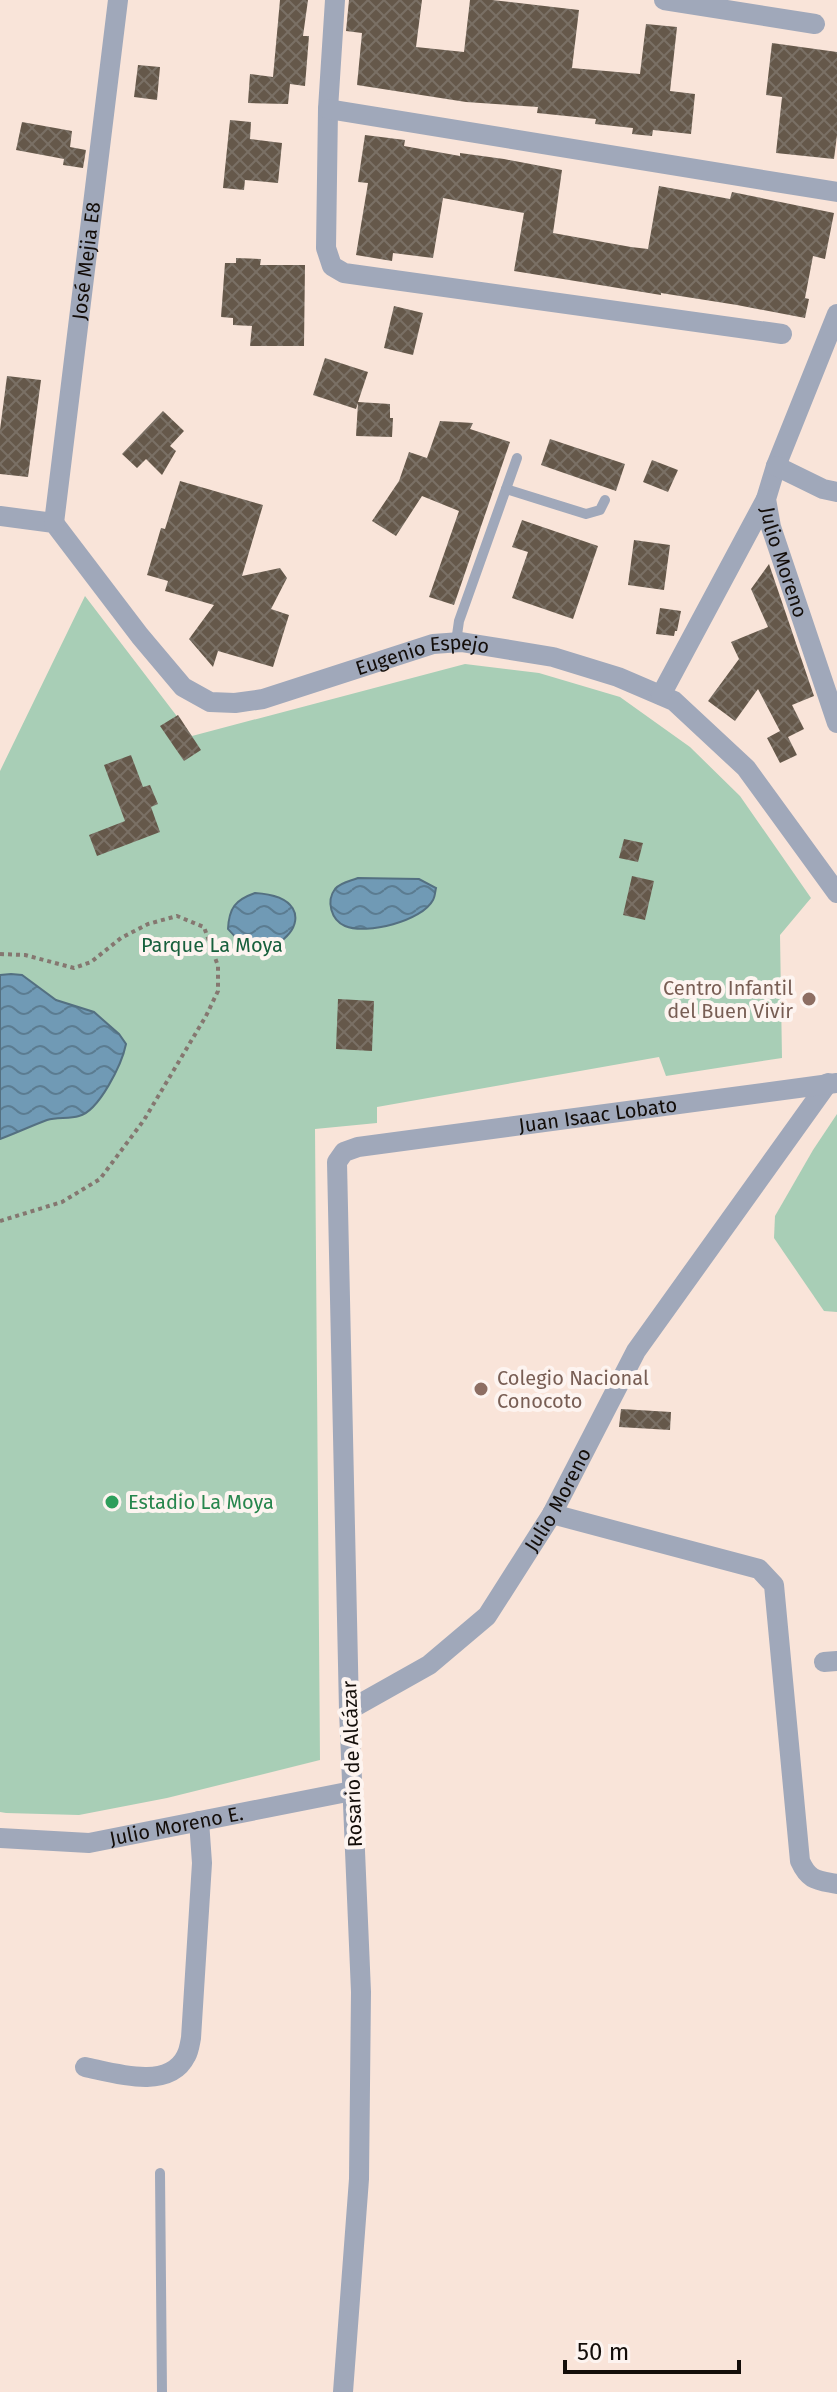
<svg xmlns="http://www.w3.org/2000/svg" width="837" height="2392" font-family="'Fira Sans',sans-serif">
	<defs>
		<pattern id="water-waves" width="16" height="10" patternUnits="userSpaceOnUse" patternTransform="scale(2)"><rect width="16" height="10" fill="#709ab5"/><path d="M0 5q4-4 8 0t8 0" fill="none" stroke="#5b7c91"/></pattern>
		<pattern id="building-cross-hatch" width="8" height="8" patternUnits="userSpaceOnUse" patternTransform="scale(2)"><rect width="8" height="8" fill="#65584a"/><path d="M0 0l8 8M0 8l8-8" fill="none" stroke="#7a7065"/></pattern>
	</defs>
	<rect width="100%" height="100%" fill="#f9e4d9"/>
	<!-- park -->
	<g fill="#a8ceb6">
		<path d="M 85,596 L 192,736 L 465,664 L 539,673 L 620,697 L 690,747 L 740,796 L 811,898 L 780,935 L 782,1058 L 666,1076 L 659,1057 L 377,1107 L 377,1123 L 315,1129 L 320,1760 L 167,1798 L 79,1815 L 6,1813 L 0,1812 L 0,771 Z"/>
		<path d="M 837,1114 L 837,1312 L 824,1311 L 774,1238 L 775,1216 L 813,1150 Z"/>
	</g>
	<!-- water -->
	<g fill="url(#water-waves)" stroke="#547081" stroke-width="2">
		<path d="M 358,878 L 419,879 L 436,888 C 435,892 435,897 433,900 C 422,921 367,935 345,926 C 331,920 326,901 335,889 C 341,882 351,881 358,878 Z"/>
		<path d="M 255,893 C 340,898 271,983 228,929 C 229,908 235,900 255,893 Z"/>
		<path d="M 11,974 L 22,975 L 56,1000 L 94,1012 L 119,1034 L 126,1044 C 122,1064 99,1111 79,1116 C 69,1119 57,1117 47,1120 C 31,1126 16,1133 0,1139 L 0,975 Z"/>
	</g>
	<!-- building -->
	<g fill="url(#building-cross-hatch)">
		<path d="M 280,0 L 308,0 L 303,36 L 309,36 L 305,86 L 290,84 L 288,104 L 248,103 L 250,74 L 273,77 Z"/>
		<path d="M 349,0 L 422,0 L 416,47 L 464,52 L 470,0 L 492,0 L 579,10 L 572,68 L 640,74 L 646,24 L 677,27 L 670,91 L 695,94 L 691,134 L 653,130 L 652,136 L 632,134 L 633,128 L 595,124 L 596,119 L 537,113 L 538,107 L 466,102 L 357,85 L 362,33 L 346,31 Z"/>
		<path d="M 772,43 L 837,52 L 837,135 L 834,159 L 776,153 L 782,97 L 766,95 Z"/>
		<path d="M 138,65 L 160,67 L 157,100 L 134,97 Z"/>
		<path d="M 230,120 L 251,122 L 250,139 L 282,143 L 278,183 L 245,180 L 244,190 L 223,188 Z"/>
		<path d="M 22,122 L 72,131 L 70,147 L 86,150 L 83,168 L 63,165 L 64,159 L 16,150 Z"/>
		<path d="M 365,135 L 405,140 L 404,146 L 460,156 L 460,153 L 504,159 L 562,170 L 553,233 L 631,247 L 648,249 L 659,186 L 730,199 L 732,192 L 834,213 L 825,259 L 813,256 L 805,298 L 809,299 L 805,318 L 737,305 L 661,293 L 661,295 L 514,271 L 524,213 L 443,198 L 433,258 L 393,253 L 392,261 L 356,255 L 368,183 L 358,182 Z"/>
		<path d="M 236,258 L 261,259 L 260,265 L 305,265 L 304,346 L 250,346 L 252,326 L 233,325 L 233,318 L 221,317 L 225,263 L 236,263 Z"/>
		<path d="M 394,306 L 423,313 L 413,355 L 384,348 Z"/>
		<path d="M 325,358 L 368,372 L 358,402 L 390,404 L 390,418 L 393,418 L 392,437 L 356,436 L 358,403 L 356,409 L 313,395 Z"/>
		<path d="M 7,376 L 41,380 L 28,477 L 0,474 L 0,430 Z"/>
		<path d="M 163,411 L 184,431 L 170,446 L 176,451 L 162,475 L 146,459 L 137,468 L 122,454 Z"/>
		<path d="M 440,421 L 473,423 L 470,429 L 510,442 L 454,605 L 429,597 L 459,511 L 422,496 L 396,536 L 372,521 L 399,481 L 409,452 L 427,458 Z"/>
		<path d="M 550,439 L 625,464 L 616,491 L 541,465 Z"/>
		<path d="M 652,460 L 678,470 L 668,492 L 643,482 Z"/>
		<path d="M 180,481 L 263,505 L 242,576 L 280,568 L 287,578 L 271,609 L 289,615 L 273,667 L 218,651 L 213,667 L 189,639 L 214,605 L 165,591 L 168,581 L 147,575 L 161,528 L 165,529 Z"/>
		<path d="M 522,520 L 598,546 L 573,619 L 512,598 L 528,552 L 512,547 Z"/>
		<path d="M 634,540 L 670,545 L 664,590 L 628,585 Z"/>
		<path d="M 769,564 L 814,696 L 792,705 L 804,729 L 788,737 L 797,755 L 780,763 L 767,738 L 780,731 L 758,689 L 735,721 L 708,701 L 739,659 L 731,642 L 768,627 L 751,589 Z"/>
		<path d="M 660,608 L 681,611 L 677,631 L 675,631 L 674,636 L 656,634 Z"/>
		<path d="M 178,715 L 201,750 L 184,761 L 160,726 Z"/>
		<path d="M 131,755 L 143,787 L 150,785 L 158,804 L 151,807 L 160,832 L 97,856 L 89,835 L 125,821 L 104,765 Z"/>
		<path d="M 624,839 L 643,843 L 638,862 L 619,858 Z"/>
		<path d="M 632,876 L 654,881 L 645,920 L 623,915 Z"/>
		<path d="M 338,999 L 374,1001 L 372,1051 L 336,1049 Z"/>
		<path d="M 621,1409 L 671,1412 L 670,1430 L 619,1427 Z"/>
	</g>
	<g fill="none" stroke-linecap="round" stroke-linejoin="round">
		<!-- path -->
		<path stroke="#857770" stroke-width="4" stroke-dasharray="4 4" stroke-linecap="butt" d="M 0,954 L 25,955 L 74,968 L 91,962 L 121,938 L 148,924 L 177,916 L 204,927 L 218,966 L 218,991 L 206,1016 L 144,1120 L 100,1179 L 62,1202 L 0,1221"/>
		<!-- lane -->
		<g stroke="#a0a8ba" stroke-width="10">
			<path d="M 506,489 L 586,514 L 600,510 L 605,500"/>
			<path d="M 456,642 L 459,621 L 517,458"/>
			<path d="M 160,2173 L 162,2392"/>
		</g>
		<!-- street -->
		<g stroke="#a0a8ba" stroke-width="20">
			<path d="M 335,0 L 328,109 L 326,248 L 332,266 L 344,273 L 782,334"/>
			<path d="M 664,0 L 815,24"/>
			<path d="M 328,109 L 837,192"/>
			<path id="s1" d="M 837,314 L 776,466 L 766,499 L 771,527 L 837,723"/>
			<path d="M 776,466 L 823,489 L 837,492"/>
			<path id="s2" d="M 0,516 L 54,523 L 140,636 L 183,687 L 210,702 L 235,703 L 263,699 L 433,644 L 461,642 L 553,657 L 618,677 L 674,701 L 746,768 L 837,893"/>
			<path id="s3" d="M 54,523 L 118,0"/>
			<path d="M 661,695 L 766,499"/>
			<path d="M 552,1514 L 759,1569 L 774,1585 L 800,1861 C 809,1881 817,1880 837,1884"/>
			<path d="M 824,1662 L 837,1661"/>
			<path id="s4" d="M 349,1710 L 429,1665 L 487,1616 L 552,1514 L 636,1351 L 828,1083"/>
			<path id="s5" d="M 0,1838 L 89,1843 L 352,1791"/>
			<path d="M 85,2067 C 114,2073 169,2091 186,2056 C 189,2051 190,2043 191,2038 L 202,1863 L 199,1821"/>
			<path id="s6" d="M 343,2392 L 359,2179 L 361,1992 L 349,1710 L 337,1162 L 344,1152 L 358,1147 L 837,1083"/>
		</g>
	</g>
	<!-- markers -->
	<g fill="#8d6e63" stroke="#fdf4f0" stroke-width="3">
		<circle cx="809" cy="999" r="8"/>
		<circle cx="481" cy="1389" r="8"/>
	</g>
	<circle fill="#2e9e5b" stroke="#fdf4f0" stroke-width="3" cx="112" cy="1502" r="8"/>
	<g text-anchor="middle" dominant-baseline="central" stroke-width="8" stroke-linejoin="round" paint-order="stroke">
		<!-- street labels -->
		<g font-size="20" fill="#130d09" stroke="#fdf4f0">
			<text stroke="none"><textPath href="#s3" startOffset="264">José Mejia E8</textPath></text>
			<text stroke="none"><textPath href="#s1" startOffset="264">Julio Moreno</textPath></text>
			<text stroke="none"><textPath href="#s2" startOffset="514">Eugenio Espejo</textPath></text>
			<text stroke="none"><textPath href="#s6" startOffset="1500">Juan Isaac Lobato</textPath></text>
			<text stroke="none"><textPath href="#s4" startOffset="304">Julio Moreno</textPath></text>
			<text transform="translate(352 1764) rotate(-92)">Rosario de Alcázar</text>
			<text stroke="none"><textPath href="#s5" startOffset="178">Julio Moreno E.</textPath></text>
		</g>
		<!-- park labels -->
		<g font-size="20" fill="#18603d" stroke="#fdf4f0">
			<text x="212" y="945">Parque La Moya</text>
		</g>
		<!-- education labels -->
		<g font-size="20" fill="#785e54" stroke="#fdf4f0" text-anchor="end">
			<text x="793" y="988">Centro Infantil<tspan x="793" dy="23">del Buen Vivir</tspan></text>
			<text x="497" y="1378" text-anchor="start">Colegio Nacional<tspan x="497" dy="23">Conocoto</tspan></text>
		</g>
		<!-- leisure labels -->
		<g font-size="20" fill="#27864d" stroke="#fdf4f0" text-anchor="start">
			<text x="128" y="1502">Estadio La Moya</text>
		</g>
	</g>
	<!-- scale -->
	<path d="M565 2360v12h174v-12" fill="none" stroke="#130d09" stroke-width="4"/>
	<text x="577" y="2360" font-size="24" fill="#130d09" stroke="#fdf4f0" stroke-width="6" paint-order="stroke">50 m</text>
</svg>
